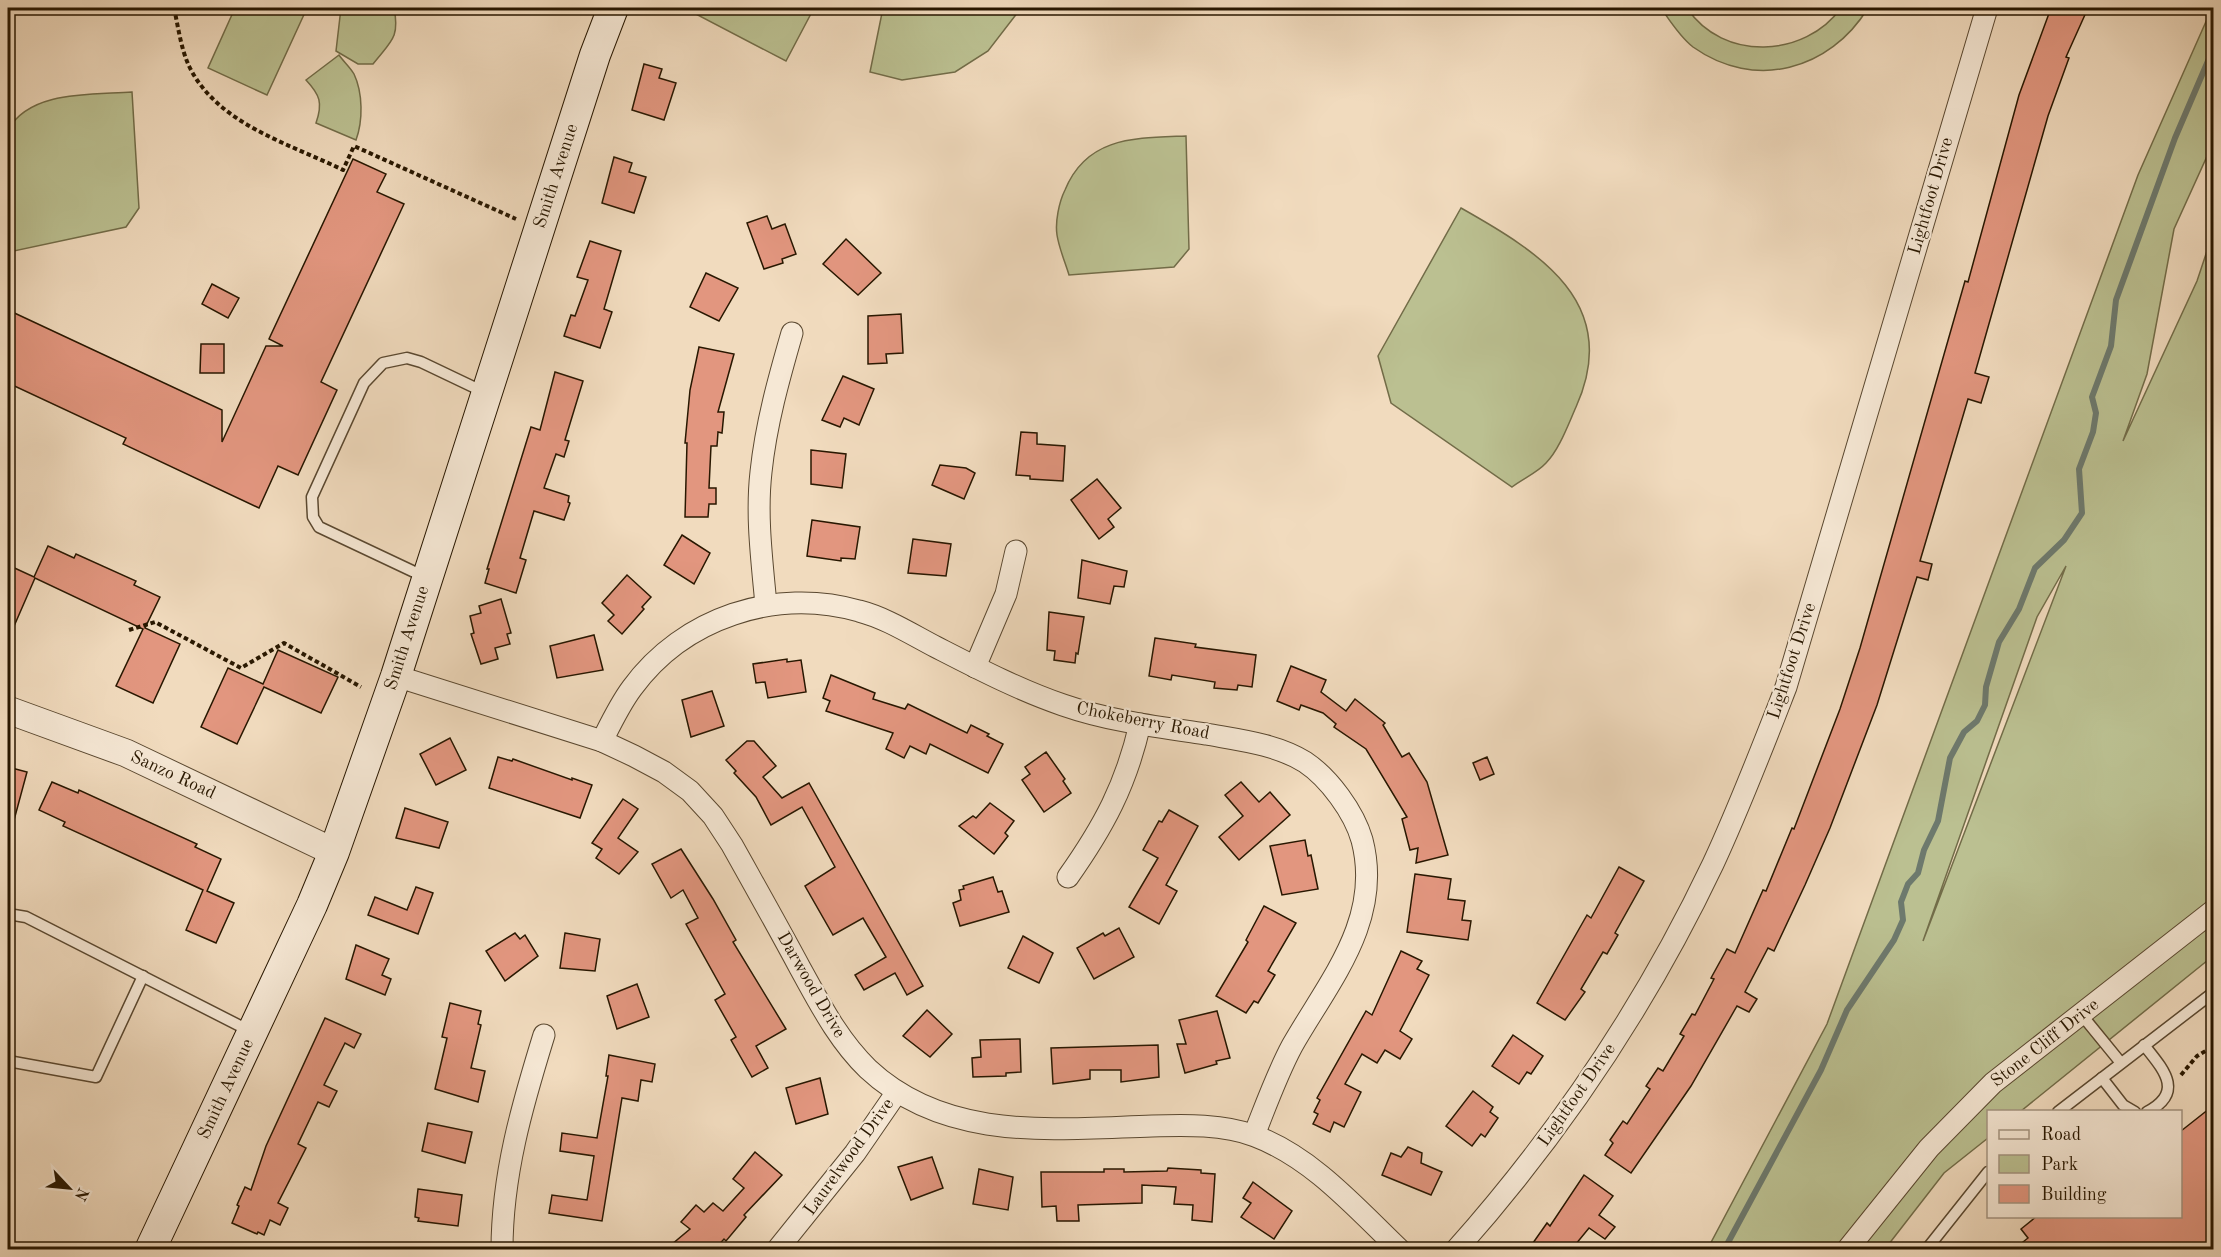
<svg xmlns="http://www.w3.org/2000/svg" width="2221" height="1257" font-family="'Old Standard TT',serif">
	<rect width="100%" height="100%" fill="#f1dbbe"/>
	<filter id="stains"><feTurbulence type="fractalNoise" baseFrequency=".00333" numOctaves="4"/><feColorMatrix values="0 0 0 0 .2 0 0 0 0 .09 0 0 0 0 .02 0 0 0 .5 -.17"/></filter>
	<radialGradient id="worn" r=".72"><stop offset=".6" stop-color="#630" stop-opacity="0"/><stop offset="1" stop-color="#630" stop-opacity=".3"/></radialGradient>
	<!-- green -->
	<g fill="#bbc091" stroke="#726c48" stroke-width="1.5" fill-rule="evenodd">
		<path d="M 235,8 L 307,8 L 267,95 L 208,68 Z"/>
		<path d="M 341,8 L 394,8 C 400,38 391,41 373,64 L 358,64 L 336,51 Z"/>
		<path d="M 692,8 L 814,8 L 786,61 L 690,11 Z"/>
		<path d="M 883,8 L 1021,8 L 988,51 L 955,72 L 902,80 L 870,72 Z"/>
		<path d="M 1661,8 L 1687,8 C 1723,62 1805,58 1841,8 L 1868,8 C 1830,70 1755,91 1693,47 C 1680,37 1670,21 1661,8 Z"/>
		<path d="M 2212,8 L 2213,143 L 2174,229 L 2147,374 L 2123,441 L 2197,281 L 2213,233 L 2213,956 L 2021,1111 L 1988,1112 L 1988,1138 L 1944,1173 L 1885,1249 L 1707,1250 L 1827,1024 L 2138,175 ZM 2066,566 L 1938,902 L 1923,941 L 2037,617 Z"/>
		<path d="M 339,55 C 343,61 350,67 354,74 C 363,93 363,121 356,140 L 316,123 C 323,103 320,95 306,80 Z"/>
		<path d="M 132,92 L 139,208 L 126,227 L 14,251 L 8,237 L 8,130 C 30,90 92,95 132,92 Z"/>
		<path d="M 1186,136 L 1189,249 L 1174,267 L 1069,275 C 1065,262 1059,248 1057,235 C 1055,222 1059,202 1065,190 C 1087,136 1136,138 1186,136 Z"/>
		<path d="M 1461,208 C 1539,252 1623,303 1576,407 C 1568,425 1559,450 1546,463 C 1537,473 1522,479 1512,487 L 1391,403 L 1378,356 Z"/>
	</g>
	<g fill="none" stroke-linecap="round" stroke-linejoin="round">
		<!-- stream -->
		<path stroke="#6d796d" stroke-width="6" d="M 1724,1250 L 1821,1070 L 1847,1010 L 1894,940 L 1903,920 L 1901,902 L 1908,884 L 1918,873 L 1924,850 L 1938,821 L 1950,758 L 1964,732 L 1977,721 L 1985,705 L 1986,687 L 1999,642 L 2019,609 L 2035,568 L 2064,540 L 2082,513 L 2079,469 L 2093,432 L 2096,413 L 2092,397 L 2111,346 L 2116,300 L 2175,138 L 2214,47"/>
	</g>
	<!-- building -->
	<g fill="#e2967f" stroke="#281700" stroke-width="1.5">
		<path d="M 2051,8 L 2088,8 L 2066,57 L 2069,58 L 2048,116 L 1975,373 L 1989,377 L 1981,403 L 1968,399 L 1920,561 L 1932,564 L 1928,580 L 1917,577 L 1877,705 L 1830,828 L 1805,885 L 1774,951 L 1768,948 L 1745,992 L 1757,999 L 1749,1012 L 1737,1006 L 1691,1086 L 1631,1173 L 1605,1155 L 1613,1143 L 1610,1140 L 1623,1121 L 1627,1124 L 1650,1089 L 1646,1086 L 1658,1068 L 1663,1071 L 1684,1036 L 1680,1034 L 1692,1014 L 1695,1015 L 1714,979 L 1711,978 L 1727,949 L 1735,953 L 1763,890 L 1766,891 L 1792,828 L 1794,829 L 1840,709 L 1860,648 L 1965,281 L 1968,282 L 2019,95 Z"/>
		<path d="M 644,64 L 662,69 L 659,78 L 676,83 L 664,120 L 632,110 Z"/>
		<path d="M 614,157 L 632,163 L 629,172 L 646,177 L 634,213 L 602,203 Z"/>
		<path d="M 353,159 L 386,174 L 377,192 L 404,204 L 321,382 L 337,390 L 298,475 L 278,466 L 259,508 L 123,444 L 126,438 L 8,383 L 8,310 L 222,410 L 222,442 L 266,346 L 283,346 L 269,339 Z"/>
		<path d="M 767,216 L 772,229 L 785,224 L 796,254 L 782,259 L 783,263 L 764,269 L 747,223 Z"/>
		<path d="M 846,239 L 881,273 L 858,295 L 823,264 Z"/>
		<path d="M 590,241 L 621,251 L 604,309 L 612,312 L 600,348 L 564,336 L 571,315 L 575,316 L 588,280 L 577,277 Z"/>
		<path d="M 706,273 L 738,288 L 719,321 L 690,307 Z"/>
		<path d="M 212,284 L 239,298 L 228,318 L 202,304 Z"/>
		<path d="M 901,314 L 903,353 L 886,354 L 887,363 L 868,364 L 868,316 Z"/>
		<path d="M 201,344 L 224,344 L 224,373 L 200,373 Z"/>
		<path d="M 699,347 L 734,354 L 718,412 L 724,412 L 722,433 L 718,432 L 717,446 L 711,446 L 709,488 L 716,488 L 716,504 L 709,504 L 708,517 L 685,517 L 687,443 L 685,443 L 690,390 Z"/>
		<path d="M 555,372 L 583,381 L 565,440 L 569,441 L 564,457 L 556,454 L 544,488 L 569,496 L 568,502 L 570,503 L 564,520 L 534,511 L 520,558 L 526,560 L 516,593 L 485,583 L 489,569 L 487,569 L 531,427 L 540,430 Z"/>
		<path d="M 843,376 L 874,389 L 859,425 L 844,418 L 840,427 L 822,420 Z"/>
		<path d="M 1021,432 L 1037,433 L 1037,444 L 1065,446 L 1063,481 L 1030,479 L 1030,476 L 1016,475 Z"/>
		<path d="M 811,450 L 846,454 L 842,488 L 811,484 Z"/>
		<path d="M 940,465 L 966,468 L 975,473 L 964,499 L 932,485 Z"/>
		<path d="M 1097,479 L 1121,508 L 1108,519 L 1114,527 L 1099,539 L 1071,500 Z"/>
		<path d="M 812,520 L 860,527 L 855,559 L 841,558 L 841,561 L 807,556 Z"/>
		<path d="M 682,535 L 710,553 L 694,584 L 664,565 Z"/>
		<path d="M 913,539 L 951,544 L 946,576 L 908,573 Z"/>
		<path d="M 48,546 L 74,558 L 76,554 L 136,581 L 134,585 L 160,597 L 145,628 L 180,644 L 153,703 L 116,686 L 143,629 L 35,578 L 8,640 L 8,565 L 34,577 Z"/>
		<path d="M 1082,560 L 1127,571 L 1124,587 L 1114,586 L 1110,604 L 1078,598 Z"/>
		<path d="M 627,575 L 651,597 L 642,607 L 644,609 L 622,634 L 608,621 L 614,615 L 602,603 Z"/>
		<path d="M 501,599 L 511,633 L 507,634 L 510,644 L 495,648 L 498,659 L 481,664 L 471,634 L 474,633 L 470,616 L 481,613 L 479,606 Z"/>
		<path d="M 1049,612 L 1084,617 L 1078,654 L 1076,653 L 1075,663 L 1054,660 L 1055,651 L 1047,650 Z"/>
		<path d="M 594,635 L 603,670 L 557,678 L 550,646 Z"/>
		<path d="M 1155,638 L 1196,644 L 1195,647 L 1256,655 L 1252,687 L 1238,685 L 1237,690 L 1214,688 L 1215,682 L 1172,675 L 1171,680 L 1149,676 Z"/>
		<path d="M 278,650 L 338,677 L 321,713 L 264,687 L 237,744 L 201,727 L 228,668 L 263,684 Z"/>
		<path d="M 787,659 L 787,662 L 801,660 L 806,692 L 768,698 L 765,682 L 756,683 L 753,664 Z"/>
		<path d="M 1291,666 L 1326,680 L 1321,692 L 1346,711 L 1355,699 L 1385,723 L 1383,725 L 1402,757 L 1409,753 L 1427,782 L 1448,855 L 1416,863 L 1418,848 L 1410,850 L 1402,819 L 1407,817 L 1366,749 L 1334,727 L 1336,724 L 1323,713 L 1301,705 L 1299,710 L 1277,701 Z"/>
		<path d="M 831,675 L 875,693 L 873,699 L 905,709 L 908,704 L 967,733 L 971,725 L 989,734 L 987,736 L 1003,744 L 988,773 L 930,744 L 926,754 L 910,746 L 904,758 L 886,749 L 893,733 L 826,711 L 830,701 L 823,698 Z"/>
		<path d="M 712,691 L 724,726 L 691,737 L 682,700 Z"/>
		<path d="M 450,738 L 466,770 L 436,785 L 420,754 Z"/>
		<path d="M 747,741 L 754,741 L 776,766 L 763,777 L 782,798 L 809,783 L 923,986 L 907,995 L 895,973 L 864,990 L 855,975 L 886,957 L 863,918 L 833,935 L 805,886 L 835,867 L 802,807 L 771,825 L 756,797 L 734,773 L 736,771 L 726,760 Z"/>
		<path d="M 1046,752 L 1065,779 L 1063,781 L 1071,793 L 1044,812 L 1022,780 L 1030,774 L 1025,767 Z"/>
		<path d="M 498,757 L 512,761 L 513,759 L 572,780 L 572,778 L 592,785 L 580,818 L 489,788 Z"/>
		<path d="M 1487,757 L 1494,774 L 1480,780 L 1473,763 Z"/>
		<path d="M 8,767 L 27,772 L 13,824 L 8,823 Z"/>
		<path d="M 52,782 L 78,793 L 79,790 L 197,844 L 195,847 L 221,859 L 207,891 L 234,903 L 216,943 L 186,930 L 203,890 L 63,826 L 65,822 L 39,810 Z"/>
		<path d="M 1241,782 L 1259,802 L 1270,792 L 1290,815 L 1239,860 L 1219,837 L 1243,816 L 1225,795 Z"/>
		<path d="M 623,799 L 638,809 L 618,838 L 638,852 L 619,874 L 596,858 L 602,849 L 592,843 Z"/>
		<path d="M 990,803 L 1014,821 L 1005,833 L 1008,836 L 994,854 L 959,826 L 973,816 L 976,818 Z"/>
		<path d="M 405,808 L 448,822 L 439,848 L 396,838 Z"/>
		<path d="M 1169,810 L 1198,826 L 1166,885 L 1177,891 L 1159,924 L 1129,907 L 1158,858 L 1143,850 L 1159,821 L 1162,822 Z"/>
		<path d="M 1305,840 L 1308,856 L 1311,855 L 1318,889 L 1282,895 L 1270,846 Z"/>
		<path d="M 681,849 L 713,899 L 736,940 L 733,942 L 786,1029 L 756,1046 L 768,1068 L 752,1077 L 731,1040 L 736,1037 L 715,1000 L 725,994 L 686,924 L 698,918 L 683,890 L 671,898 L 652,864 Z"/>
		<path d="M 1619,867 L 1644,881 L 1615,933 L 1618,935 L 1607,954 L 1603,952 L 1581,989 L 1585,992 L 1565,1020 L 1537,1003 L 1587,915 L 1591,918 Z"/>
		<path d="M 1415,874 L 1451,879 L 1448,899 L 1465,901 L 1462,920 L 1471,921 L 1468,940 L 1407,932 Z"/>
		<path d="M 993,877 L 998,892 L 1002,891 L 1009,912 L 960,926 L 953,903 L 961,900 L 959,890 L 964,889 L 963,886 Z"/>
		<path d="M 416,887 L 433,893 L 418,934 L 368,915 L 375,897 L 407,910 Z"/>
		<path d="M 1264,906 L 1296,923 L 1268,971 L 1275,975 L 1258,1003 L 1254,1001 L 1246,1013 L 1216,996 L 1248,942 L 1246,940 Z"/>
		<path d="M 1119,928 L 1134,957 L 1094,979 L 1077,948 L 1103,933 L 1105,936 Z"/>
		<path d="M 515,933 L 520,939 L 525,935 L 538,956 L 505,981 L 486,951 Z"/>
		<path d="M 565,933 L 600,939 L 595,971 L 560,968 Z"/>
		<path d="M 1023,936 L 1053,953 L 1039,983 L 1008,968 Z"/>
		<path d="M 356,945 L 389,959 L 382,975 L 391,979 L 385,995 L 346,979 Z"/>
		<path d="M 1401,951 L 1422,961 L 1417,969 L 1429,975 L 1400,1031 L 1412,1039 L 1400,1059 L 1385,1050 L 1377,1063 L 1362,1054 L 1345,1084 L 1361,1092 L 1344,1127 L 1334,1122 L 1330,1132 L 1313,1124 L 1318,1114 L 1314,1112 L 1320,1100 L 1317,1098 L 1366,1011 L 1372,1015 Z"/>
		<path d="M 637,984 L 649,1017 L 617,1029 L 607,996 Z"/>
		<path d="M 450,1003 L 481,1011 L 478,1024 L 481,1025 L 471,1068 L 485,1071 L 478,1102 L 435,1089 L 447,1038 L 442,1037 Z"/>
		<path d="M 927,1010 L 952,1034 L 930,1057 L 903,1036 Z"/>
		<path d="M 1217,1011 L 1230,1058 L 1216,1061 L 1217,1064 L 1185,1073 L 1177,1044 L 1186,1044 L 1179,1020 Z"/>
		<path d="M 325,1018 L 361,1034 L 354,1048 L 345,1043 L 324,1085 L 337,1091 L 329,1107 L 318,1102 L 298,1144 L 306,1148 L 278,1203 L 288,1208 L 280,1225 L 270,1220 L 264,1235 L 258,1232 L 257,1234 L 232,1223 L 239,1206 L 237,1205 L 245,1187 L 251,1190 L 266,1146 Z"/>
		<path d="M 1513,1035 L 1543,1056 L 1531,1074 L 1527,1072 L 1519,1084 L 1492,1066 Z"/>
		<path d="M 1020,1039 L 1021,1072 L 1006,1073 L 1006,1076 L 973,1077 L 972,1058 L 981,1057 L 980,1040 Z"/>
		<path d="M 1158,1045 L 1159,1077 L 1121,1082 L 1121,1070 L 1090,1070 L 1090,1079 L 1053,1084 L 1051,1048 Z"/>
		<path d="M 609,1055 L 655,1064 L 652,1082 L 641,1080 L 638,1101 L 622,1098 L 602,1221 L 549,1213 L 552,1195 L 587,1200 L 594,1156 L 560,1151 L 562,1133 L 597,1138 L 608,1076 L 606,1076 Z"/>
		<path d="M 820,1078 L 828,1114 L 796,1124 L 786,1088 Z"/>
		<path d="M 1473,1091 L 1493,1107 L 1490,1112 L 1498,1118 L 1485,1137 L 1481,1134 L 1472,1146 L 1446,1126 Z"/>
		<path d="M 2214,1105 L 2214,1238 L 2199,1250 L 2013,1250 L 2028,1238 L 2021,1229 L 2037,1216 L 2181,1216 L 2181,1131 Z"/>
		<path d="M 428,1123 L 472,1132 L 465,1163 L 422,1151 Z"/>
		<path d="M 1408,1147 L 1422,1153 L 1421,1163 L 1442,1172 L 1431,1195 L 1382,1175 L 1391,1153 L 1401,1157 Z"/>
		<path d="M 755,1152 L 782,1175 L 744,1215 L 746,1217 L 726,1241 L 724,1239 L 714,1250 L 665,1250 L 690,1229 L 681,1222 L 696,1205 L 704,1212 L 713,1203 L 723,1211 L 744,1188 L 733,1179 Z"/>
		<path d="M 932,1157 L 943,1188 L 911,1200 L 898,1167 Z"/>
		<path d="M 1168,1168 L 1201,1170 L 1201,1173 L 1215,1174 L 1212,1222 L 1192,1220 L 1193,1205 L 1174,1204 L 1176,1187 L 1142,1185 L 1142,1203 L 1078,1205 L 1079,1221 L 1057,1221 L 1056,1206 L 1042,1207 L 1041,1172 L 1104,1172 L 1104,1169 L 1124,1169 L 1124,1172 L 1167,1171 Z"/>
		<path d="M 979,1169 L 1013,1177 L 1008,1210 L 973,1204 Z"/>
		<path d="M 1584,1175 L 1613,1196 L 1599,1215 L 1615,1227 L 1605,1239 L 1589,1228 L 1571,1250 L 1528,1250 L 1547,1223 L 1550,1226 Z"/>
		<path d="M 1253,1182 L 1292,1211 L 1274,1239 L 1241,1217 L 1251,1203 L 1243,1198 Z"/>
		<path d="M 418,1189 L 462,1195 L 458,1226 L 418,1221 L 419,1218 L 415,1217 Z"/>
	</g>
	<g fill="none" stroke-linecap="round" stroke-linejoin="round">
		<defs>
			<g id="service">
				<path d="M 425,577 L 319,527 L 313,517 L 312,497 L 364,383 L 383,363 L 407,358 L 421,362 L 486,393"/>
				<path d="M 8,914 L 26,917 L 250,1031"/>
				<path d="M 2081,1014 L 2121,1063"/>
				<path d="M 2144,1045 C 2162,1068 2186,1092 2147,1112"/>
				<path d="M 8,1061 L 96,1077 L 143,976"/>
				<path d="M 2102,1078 L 2123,1105 L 2135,1112"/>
				<path d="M 2058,1112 L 2214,992"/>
				<path d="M 1926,1250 L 1988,1172"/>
			</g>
			<g id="minor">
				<path d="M 766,605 C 762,561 756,516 761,472 C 766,424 779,378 792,333"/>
				<path d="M 975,667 L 1006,594 L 1016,551"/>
				<path d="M 396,676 L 602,741 L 634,756 L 664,772 L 690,791 L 713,816 L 732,845 C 755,886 778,927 800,968 C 820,1004 838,1040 868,1069 C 946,1142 1054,1129 1152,1126 C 1185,1125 1224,1124 1255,1136 C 1313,1158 1356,1208 1400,1250"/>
				<path d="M 602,741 C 611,723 620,704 632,688 C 683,618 775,587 859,611 C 886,618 911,634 936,647 C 977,668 1019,690 1063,705 C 1109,721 1158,727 1206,734 C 1239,740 1276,744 1305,762 C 1329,778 1354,812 1362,840 C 1383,920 1329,981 1292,1046 C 1277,1074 1266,1105 1254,1135"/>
				<path d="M 1068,877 C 1104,826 1126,785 1140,724"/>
				<path d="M 502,1250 C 502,1175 522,1106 544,1035"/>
				<path d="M 777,1250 L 855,1153 L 897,1092"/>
				<path d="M 1456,1250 C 1560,1133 1646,1005 1713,864 C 1740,806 1763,746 1786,687 L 1987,8"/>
				<path d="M 1847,1250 L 1929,1148 L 1993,1083 L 2214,910"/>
			</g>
			<path id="tertiary" d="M 8,710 L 126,753 L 334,852"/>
			<path id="secondary" d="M 150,1250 L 312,905 L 334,852 L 396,676 L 595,55 L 613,8"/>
		</defs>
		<!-- service casing -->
		<use href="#service" stroke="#5a4830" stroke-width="13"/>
		<!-- minor casing -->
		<use href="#minor" stroke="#5a4830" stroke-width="23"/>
		<!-- tertiary casing -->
		<use href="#tertiary" stroke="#5a4830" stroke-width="29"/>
		<!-- secondary casing -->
		<use href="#secondary" stroke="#281700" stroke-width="32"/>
		<!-- path -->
		<g stroke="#281700" stroke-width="4" stroke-dasharray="4.5 3" stroke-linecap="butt">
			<path d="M 174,8 C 178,26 181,49 189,66 C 217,124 288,143 343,170 L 354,146 L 516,219"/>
			<path d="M 129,630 L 155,622 L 241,668 L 284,643 L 361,687"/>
			<path d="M 2181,1075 L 2197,1056 L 2214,1046"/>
		</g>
		<!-- service -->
		<use href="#service" stroke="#f6e8d5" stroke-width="10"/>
		<!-- minor -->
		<use href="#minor" stroke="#f6e8d5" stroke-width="21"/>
		<!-- tertiary -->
		<use href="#tertiary" stroke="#f6e8d5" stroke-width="27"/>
		<!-- secondary -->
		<use href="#secondary" stroke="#f6e8d5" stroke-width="30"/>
	</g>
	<g text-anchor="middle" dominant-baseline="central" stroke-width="4.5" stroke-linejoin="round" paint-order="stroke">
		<!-- street labels -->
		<g font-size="18" fill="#281700" stroke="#f6e8d5">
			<text transform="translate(556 176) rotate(-72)">Smith Avenue</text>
			<text transform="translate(1931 196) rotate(-74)">Lightfoot Drive</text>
			<text transform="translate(407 638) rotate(-72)">Smith Avenue</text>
			<text transform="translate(1792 661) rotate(-72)">Lightfoot Drive</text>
			<text transform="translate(1143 721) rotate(11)">Chokeberry Road</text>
			<text transform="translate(173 775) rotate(25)">Sanzo Road</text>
			<text transform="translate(811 985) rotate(60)">Darwood Drive</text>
			<text transform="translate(2045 1043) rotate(-38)">Stone Cliff Drive</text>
			<text transform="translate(226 1089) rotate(-65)">Smith Avenue</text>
			<text transform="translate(1577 1095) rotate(-55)">Lightfoot Drive</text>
			<text transform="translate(849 1157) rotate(-54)">Laurelwood Drive</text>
		</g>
	</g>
	<!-- margin -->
	<rect width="2221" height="1257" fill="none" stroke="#f1dbbe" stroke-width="30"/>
	<rect x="9" y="9" width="2203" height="1239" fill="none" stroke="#281700" stroke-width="3"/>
	<rect x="15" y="15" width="2191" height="1227" fill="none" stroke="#281700" stroke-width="1.5"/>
	<!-- legend -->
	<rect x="1987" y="1110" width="195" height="108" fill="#f6e8d5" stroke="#a49480" stroke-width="1.5"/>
	<rect x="1999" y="1130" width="30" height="9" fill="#f6e8d5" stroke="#a49480" stroke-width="1.5"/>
	<text x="2041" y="1140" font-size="18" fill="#281700">Road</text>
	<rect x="1999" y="1155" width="30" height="18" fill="#bbc091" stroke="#a49480" stroke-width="1.5"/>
	<text x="2041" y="1170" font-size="18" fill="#281700">Park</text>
	<rect x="1999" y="1185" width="30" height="18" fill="#e2967f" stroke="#a49480" stroke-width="1.5"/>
	<text x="2041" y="1200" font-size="18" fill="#281700">Building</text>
	<!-- north arrow -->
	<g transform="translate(69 1188) rotate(116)" stroke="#f6e8d5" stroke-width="4.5" paint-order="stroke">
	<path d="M0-4.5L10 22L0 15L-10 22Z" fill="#281700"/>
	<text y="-9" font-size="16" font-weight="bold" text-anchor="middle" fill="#281700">N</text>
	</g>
	<rect width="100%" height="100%" filter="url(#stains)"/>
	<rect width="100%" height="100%" fill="url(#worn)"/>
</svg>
